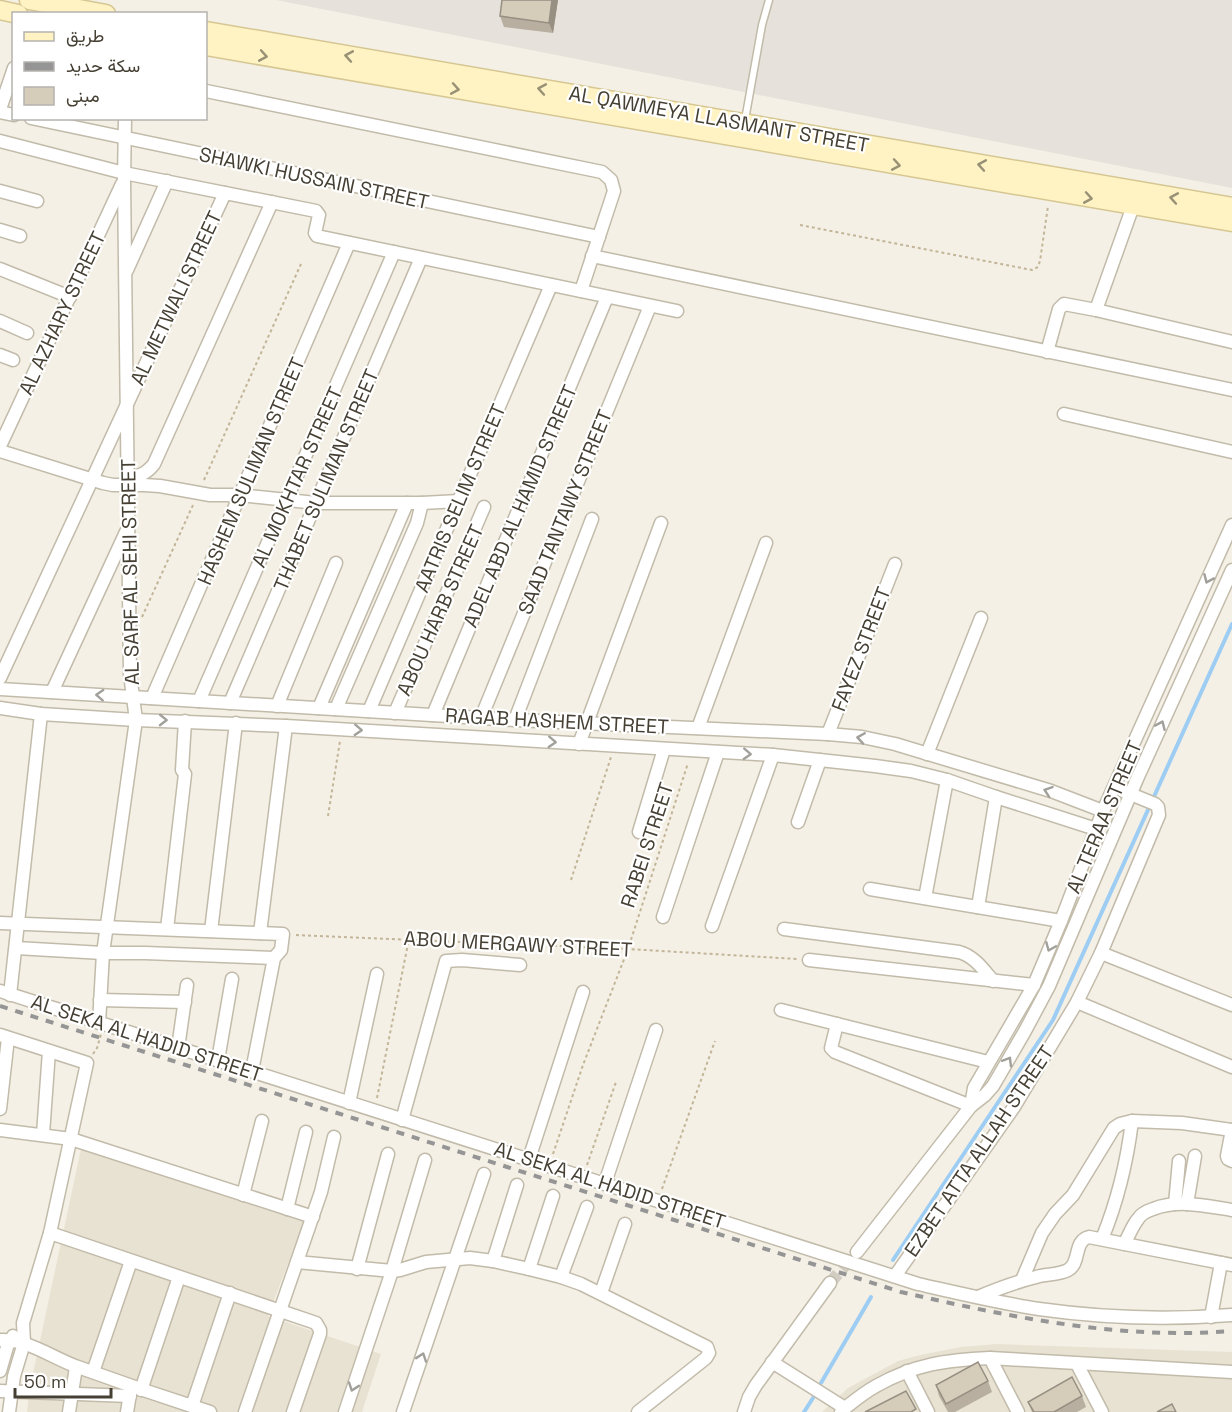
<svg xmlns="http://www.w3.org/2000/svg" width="1232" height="1412" font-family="'Space Grotesk',Vazirmatn,sans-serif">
	<rect width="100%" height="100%" fill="#f4f0e5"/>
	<!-- residential -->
	<g fill="#e8e2d3">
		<path d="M 81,1149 L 304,1221 L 268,1316 L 381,1354 L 362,1412 L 27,1412 L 29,1392 Z"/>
		<path d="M 996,1344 L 1232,1352 L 1232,1412 L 822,1412 L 848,1388 L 898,1361 L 920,1355 L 961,1347 Z"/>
	</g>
	<!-- industrial -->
	<path fill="#e6e1da" d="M 276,0 L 1232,0 L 1232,188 Z"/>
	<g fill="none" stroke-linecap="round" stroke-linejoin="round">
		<!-- stream -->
		<g stroke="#9ecdf4" stroke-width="4">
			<path d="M 893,1260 L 1053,1020 L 1232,624"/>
			<path d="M 821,1383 L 871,1297"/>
			<path d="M 804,1412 L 813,1398"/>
		</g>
		<!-- minor-tunnel -->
		<path stroke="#d1cdc2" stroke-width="12" stroke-dasharray="12 6" stroke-linecap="butt" d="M 830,1283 L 854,1255"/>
		<defs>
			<path id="service" d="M 745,120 L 762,25 L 769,0"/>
			<g id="minor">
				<path d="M 206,91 L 602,172 L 611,180 L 614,191 L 581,291"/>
				<path d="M 0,109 L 14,68"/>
				<path d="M 0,112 L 14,115"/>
				<path d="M 31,118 L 599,237"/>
				<path d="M 0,141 L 124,173 L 316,211 L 319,215 L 315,233 L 317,236 L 677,311"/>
				<path d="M 0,191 L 37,201"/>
				<path d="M 0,230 L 20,236"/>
				<path d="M 592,256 L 1232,390"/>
				<path d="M 0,269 L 70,297"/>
				<path d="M 127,270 L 167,181"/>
				<path d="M 1096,310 L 1133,206"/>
				<path d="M 0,321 L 27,333"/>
				<path d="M 1047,352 L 1059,309 L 1064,304 L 1096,310 L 1232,342"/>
				<path d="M 0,355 L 13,360"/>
				<path d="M 1064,414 L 1232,452"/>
				<path d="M 0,446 L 122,184"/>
				<path d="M 0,451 L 103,483 L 113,485 L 144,485 L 160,486 L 210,495 L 240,495 L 316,503 L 422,503 L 459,501"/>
				<path d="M 127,478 C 140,476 146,474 154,464 L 272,202"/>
				<path d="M 0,678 L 225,193"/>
				<path d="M 0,689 L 515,720 L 828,734 L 862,737 L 895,744 L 1051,791 L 1103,811"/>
				<path d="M 52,692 L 126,532"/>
				<path d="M 152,698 L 349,243"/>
				<path d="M 199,701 L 394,252"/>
				<path d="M 230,703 L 421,258"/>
				<path d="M 277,706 L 336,563"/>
				<path d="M 0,708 L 41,714 L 136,720 L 286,726 L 773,755 L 875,766 L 911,771 L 947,780 L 996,797 L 1096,829"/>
				<path d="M 319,708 L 407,503"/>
				<path d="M 336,709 L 417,523 L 422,503"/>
				<path d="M 369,711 L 551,285"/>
				<path d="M 395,713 L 484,507"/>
				<path d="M 433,715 L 607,297"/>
				<path d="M 481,718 L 650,306"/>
				<path d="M 515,720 L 592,519"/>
				<path d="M 698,728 L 766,543"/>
				<path d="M 828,734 L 895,564"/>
				<path d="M 579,744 L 661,523"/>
				<path d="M 927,754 L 981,618"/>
				<path d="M 798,822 L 820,760"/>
				<path d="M 639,832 L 664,749"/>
				<path d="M 870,889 L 1061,921"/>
				<path d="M 925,898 L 947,780"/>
				<path d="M 978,907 L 996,797"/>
				<path d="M 663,917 L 718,752"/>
				<path d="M 0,923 L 283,934 L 281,950 L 274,958 L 252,1071"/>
				<path d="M 712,926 L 773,755"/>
				<path d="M 167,929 L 185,774 L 182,770 L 185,721"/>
				<path d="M 784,929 L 959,952 C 974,956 983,969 993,981"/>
				<path d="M 211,931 L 236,723"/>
				<path d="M 260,933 L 286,726"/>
				<path d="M 16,948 L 103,953 L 145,953 L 274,958"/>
				<path d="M 1101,953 L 1232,1005"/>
				<path d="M 809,960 L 1034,985"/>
				<path d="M 0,991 L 918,1284 C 958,1293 999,1303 1039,1309 C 1103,1318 1168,1320 1232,1315"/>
				<path d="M 10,995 L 41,714"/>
				<path d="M 100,1000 L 185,1002"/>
				<path d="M 1077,1002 L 1232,1067"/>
				<path d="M 781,1010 L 988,1062"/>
				<path d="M 99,1023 L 103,953 L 136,720 L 130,674 L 124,180 L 125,118"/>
				<path d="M 837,1024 L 831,1048 L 835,1052 L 971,1106"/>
				<path d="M 0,1035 L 87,1063 L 50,1233 L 23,1323 L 24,1343 L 14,1376 L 9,1412"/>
				<path d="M 178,1048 L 187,985"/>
				<path d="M 218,1060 L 232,979"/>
				<path d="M 349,1103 L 377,974"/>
				<path d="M 971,1106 L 974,1088 L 1034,985 L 1061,921 L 1103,811 L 1232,525"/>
				<path d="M 0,1109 L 8,1038"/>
				<path d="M 402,1120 L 446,961 L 462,960 L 520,965"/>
				<path d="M 0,1130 L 71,1139 L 313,1217"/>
				<path d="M 1232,1130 L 1227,1156 L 1228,1159 L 1232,1161"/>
				<path d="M 43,1134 L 49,1051"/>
				<path d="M 529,1159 L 583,992"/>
				<path d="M 605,1183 L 656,1030"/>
				<path d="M 243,1195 L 262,1121"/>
				<path d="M 1175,1204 L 1179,1161"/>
				<path d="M 1187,1204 L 1195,1156"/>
				<path d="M 287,1209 L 306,1132"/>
				<path d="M 50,1233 L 316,1323 L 320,1330 L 320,1334 L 293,1412"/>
				<path d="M 1102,1239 C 1118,1200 1127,1162 1132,1121"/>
				<path d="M 1124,1244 C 1129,1236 1132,1226 1138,1219 C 1141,1214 1147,1211 1153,1209 C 1179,1199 1206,1206 1232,1210"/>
				<path d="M 857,1252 L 971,1106 L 985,1095 L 993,1086 L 1025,1031 L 1049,986 L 1137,779 L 1232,570"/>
				<path d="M 493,1261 L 517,1185"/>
				<path d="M 297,1262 L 392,1271 L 400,1270 L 426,1262 L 470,1258 L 493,1261 L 529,1269 L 561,1277 L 581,1284 L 707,1347 L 709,1353 L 706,1358 L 638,1412"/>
				<path d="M 357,1269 L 388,1154"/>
				<path d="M 529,1269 L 553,1196"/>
				<path d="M 895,1276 L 1014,1107 L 1077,1002 L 1101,953 L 1159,815 L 1158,807 L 1155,804 L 1123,791"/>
				<path d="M 561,1277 L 587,1207"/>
				<path d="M 1022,1280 L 1042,1233 L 1055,1214 L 1073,1195 L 1114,1128 L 1120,1124 L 1132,1121 L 1182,1123 L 1232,1130"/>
				<path d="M 601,1293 L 625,1224"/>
				<path d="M 978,1297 C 997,1289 1016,1282 1036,1277 C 1046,1274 1059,1275 1068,1270 C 1081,1263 1073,1241 1089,1237 L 1232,1265"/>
				<path d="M 1211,1317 L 1221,1263"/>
				<path d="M 0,1340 C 29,1339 52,1358 78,1367 C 122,1383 166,1398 210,1412"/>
				<path d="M 990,1358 L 1018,1412"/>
				<path d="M 772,1362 L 845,1408"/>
				<path d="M 1077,1364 L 1102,1412"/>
				<path d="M 0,1371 L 7,1347 L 13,1336"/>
				<path d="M 907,1371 L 928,1412"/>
				<path d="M 93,1372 L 131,1261"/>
				<path d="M 141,1390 L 179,1277"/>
				<path d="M 0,1391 L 130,1396"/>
				<path d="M 192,1406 L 230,1293"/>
				<path d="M 69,1412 L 76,1367"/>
				<path d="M 127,1412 L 131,1388"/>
				<path d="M 245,1412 L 321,1192 L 334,1137"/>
				<path d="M 345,1412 L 392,1271 L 425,1160"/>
				<path d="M 403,1412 L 484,1174"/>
				<path d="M 744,1412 L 749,1397 L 756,1385 L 830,1283"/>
				<path d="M 841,1412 L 845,1408 C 855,1400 865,1392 876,1386 C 915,1364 946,1360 990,1358 L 1232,1372"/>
			</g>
			<g id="secondary">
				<path d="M 29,0 L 106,14"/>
				<path d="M 0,10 L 18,14"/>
				<path d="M 206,31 L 1232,207"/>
				<path d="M 206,46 L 1232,222"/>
			</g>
		</defs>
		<!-- service casing -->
		<use href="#service" stroke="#c2bbaa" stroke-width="9"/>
		<!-- minor casing -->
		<use href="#minor" stroke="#c2bbaa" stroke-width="15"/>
		<!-- secondary casing -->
		<use href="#secondary" stroke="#d6c792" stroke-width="21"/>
		<!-- path -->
		<g stroke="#c2b598" stroke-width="2" stroke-dasharray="3 3" stroke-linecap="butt">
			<path d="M 800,225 L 1032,270 L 1038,267 L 1040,261 L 1048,206"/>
			<path d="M 204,480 L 301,264"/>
			<path d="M 142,617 L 193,505"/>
			<path d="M 328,816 L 340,741"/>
			<path d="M 571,880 L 611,757"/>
			<path d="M 296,935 L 628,949 L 797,959"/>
			<path d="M 93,1054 L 97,1048 L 101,1034"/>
			<path d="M 377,1098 L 409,939"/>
			<path d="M 553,1154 L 583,1065 L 628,949 L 688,763"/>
			<path d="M 587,1165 L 616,1082"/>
			<path d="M 662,1189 L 715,1041"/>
		</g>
		<!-- service -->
		<use href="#service" stroke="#fff" stroke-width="6"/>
		<!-- minor -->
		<use href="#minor" stroke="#fff" stroke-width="12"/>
		<!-- secondary -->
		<use href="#secondary" stroke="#fff3c4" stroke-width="18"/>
		<!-- rail -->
		<path stroke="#959595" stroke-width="4" stroke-dasharray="8 8" stroke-linecap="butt" d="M 0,1006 L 901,1292 C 1010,1317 1120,1340 1232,1331"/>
	</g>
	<!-- wall -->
	<g fill="#b8afa0">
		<path d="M 558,0 L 553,33 L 504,27 L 500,16 Z"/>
		<path d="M 988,1381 L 992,1392 L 955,1412 L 948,1412 L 939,1396 L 936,1385 Z"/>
		<path d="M 1082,1396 L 1086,1407 L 1077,1412 L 1032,1412 L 1028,1402 Z"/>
	</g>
	<!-- shaded-wall -->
	<path fill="#968f82" d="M 552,0 L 558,0 L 553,33 L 549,23 Z"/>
	<!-- building -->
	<g fill="#d6ccba" stroke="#968f82" stroke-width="1.5">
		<path d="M 502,0 L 552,0 L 549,23 L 500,16 Z"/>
		<path d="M 978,1362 L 988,1381 L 946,1404 L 936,1385 Z"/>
		<path d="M 1072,1377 L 1082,1396 L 1054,1412 L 1034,1412 L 1028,1402 Z"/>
		<path d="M 906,1391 L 916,1409 L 911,1412 L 865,1412 Z"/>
		<path d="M 1172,1404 L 1176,1412 L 1157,1412 Z"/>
	</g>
	<!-- one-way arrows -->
	<defs><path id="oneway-chevron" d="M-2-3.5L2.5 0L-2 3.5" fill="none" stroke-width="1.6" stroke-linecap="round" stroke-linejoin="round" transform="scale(1.5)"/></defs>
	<g stroke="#999175">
		<use href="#oneway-chevron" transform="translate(263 56) rotate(10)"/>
		<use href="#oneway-chevron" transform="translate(349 56) rotate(-170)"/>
		<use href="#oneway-chevron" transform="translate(455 89) rotate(10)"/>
		<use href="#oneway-chevron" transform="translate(542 89) rotate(-170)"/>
		<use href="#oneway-chevron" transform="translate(896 165) rotate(10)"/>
		<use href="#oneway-chevron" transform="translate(982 165) rotate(-170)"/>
		<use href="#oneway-chevron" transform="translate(1088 198) rotate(10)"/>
		<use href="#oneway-chevron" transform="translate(1174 198) rotate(-170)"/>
	</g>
	<g stroke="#a2a09a">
		<use href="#oneway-chevron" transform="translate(1208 579) rotate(114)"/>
		<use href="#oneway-chevron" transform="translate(100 695) rotate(-177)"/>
		<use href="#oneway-chevron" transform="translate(163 720) rotate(1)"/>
		<use href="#oneway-chevron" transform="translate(1161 725) rotate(-66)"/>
		<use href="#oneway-chevron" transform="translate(358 730) rotate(3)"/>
		<use href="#oneway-chevron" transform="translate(861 738) rotate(-171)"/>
		<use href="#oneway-chevron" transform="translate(552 742) rotate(3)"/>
		<use href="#oneway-chevron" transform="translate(747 754) rotate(3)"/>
		<use href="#oneway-chevron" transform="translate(1048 791) rotate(-161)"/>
		<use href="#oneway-chevron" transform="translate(1050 947) rotate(113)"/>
		<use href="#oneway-chevron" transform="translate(1008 1061) rotate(-59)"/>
		<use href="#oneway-chevron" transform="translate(422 1357) rotate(-71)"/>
		<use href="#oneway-chevron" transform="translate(353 1387) rotate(109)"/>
	</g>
	<g text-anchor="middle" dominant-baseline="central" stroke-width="4.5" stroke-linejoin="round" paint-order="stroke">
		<!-- street labels -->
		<g font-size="20" fill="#464034" stroke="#fff">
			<text transform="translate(719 119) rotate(10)">AL QAWMEYA LLASMANT STREET</text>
			<text transform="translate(314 178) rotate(12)">SHAWKI HUSSAIN STREET</text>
			<text transform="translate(176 298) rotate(-65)">AL METWALI STREET</text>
			<text transform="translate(62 313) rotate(-65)">AL AZHARY STREET</text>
			<text transform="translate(251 471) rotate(-67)">HASHEM SULIMAN STREET</text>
			<text transform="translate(297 477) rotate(-66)">AL MOKHTAR STREET</text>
			<text transform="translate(326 480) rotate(-67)">THABET SULIMAN STREET</text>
			<text transform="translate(460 498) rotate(-67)">AATRIS SELIM STREET</text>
			<text transform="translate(520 506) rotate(-67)">ADEL ABD AL HAMID STREET</text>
			<text transform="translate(565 512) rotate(-68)">SAAD TANTAWY STREET</text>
			<text transform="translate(130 572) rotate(-91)">AL SARF AL SEHI STREET</text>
			<text transform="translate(440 610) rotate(-66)">ABOU HARB STREET</text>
			<text transform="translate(861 649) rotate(-69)">FAYEZ STREET</text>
			<text transform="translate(557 721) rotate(3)">RAGAB HASHEM STREET</text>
			<text transform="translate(1104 817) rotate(-67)">AL TERAA STREET</text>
			<text transform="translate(647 845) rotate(-72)">RABEI STREET</text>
			<text transform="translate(518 944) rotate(3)">ABOU MERGAWY STREET</text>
			<text transform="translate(147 1038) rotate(18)">AL SEKA AL HADID STREET</text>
			<text transform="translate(979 1151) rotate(-56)">EZBET ATTA ALLAH STREET</text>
			<text transform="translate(610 1185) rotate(18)">AL SEKA AL HADID STREET</text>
		</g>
	</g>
	<!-- legend -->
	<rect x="12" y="12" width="195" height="108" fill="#ffffff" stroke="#b5b3ae" stroke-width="1.5"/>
	<rect x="24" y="32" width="30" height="9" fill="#fff3c4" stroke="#b5b3ae" stroke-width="1.5"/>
	<text x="66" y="42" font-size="18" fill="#464034">طريق</text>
	<rect x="24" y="62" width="30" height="9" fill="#959595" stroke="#b5b3ae" stroke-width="1.5"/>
	<text x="66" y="72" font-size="18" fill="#464034">سكة حديد</text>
	<rect x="24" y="87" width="30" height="18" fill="#d6ccba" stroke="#b5b3ae" stroke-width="1.5"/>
	<text x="66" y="102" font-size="18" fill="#464034">مبنى</text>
	<!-- scale -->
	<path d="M15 1388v9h96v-9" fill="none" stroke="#464034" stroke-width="3"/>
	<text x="24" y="1388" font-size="18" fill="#464034" stroke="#ffffff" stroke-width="4.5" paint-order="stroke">50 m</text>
</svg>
